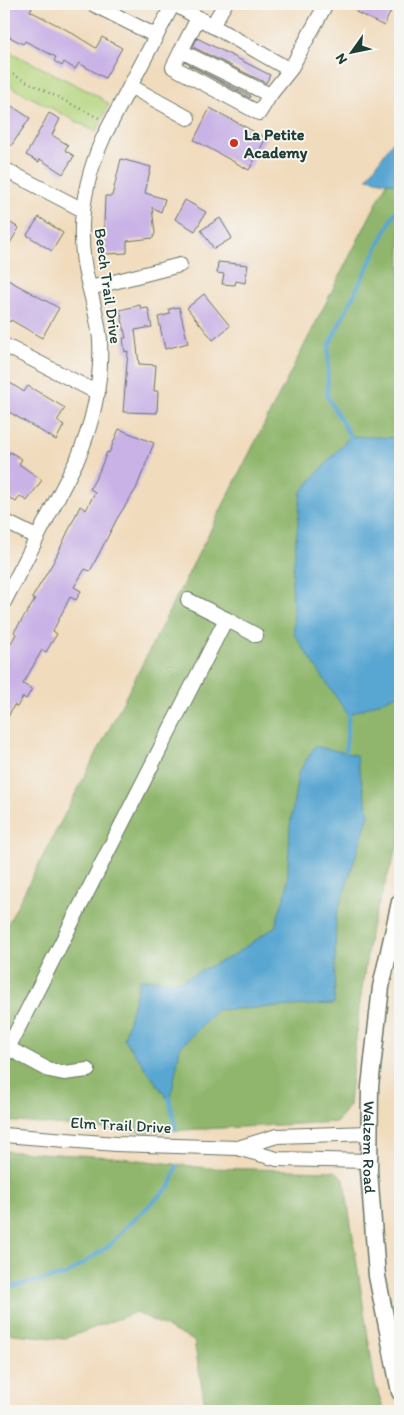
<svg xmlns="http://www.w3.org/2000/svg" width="404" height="1415" font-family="Itim,sans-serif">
	<rect width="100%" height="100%" fill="#f6f6f2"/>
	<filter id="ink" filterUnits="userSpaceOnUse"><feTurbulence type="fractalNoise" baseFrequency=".02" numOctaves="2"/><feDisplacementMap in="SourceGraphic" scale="10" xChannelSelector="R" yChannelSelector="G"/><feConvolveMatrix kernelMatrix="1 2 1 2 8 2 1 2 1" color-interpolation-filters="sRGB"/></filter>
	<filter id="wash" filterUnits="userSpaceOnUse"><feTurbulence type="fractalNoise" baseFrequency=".0096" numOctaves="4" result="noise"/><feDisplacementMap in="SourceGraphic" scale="20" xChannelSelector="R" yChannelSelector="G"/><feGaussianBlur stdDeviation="1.12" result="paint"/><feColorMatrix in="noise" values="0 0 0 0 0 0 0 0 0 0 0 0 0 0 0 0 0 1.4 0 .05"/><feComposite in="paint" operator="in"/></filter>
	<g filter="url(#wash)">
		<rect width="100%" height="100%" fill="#f1dbbd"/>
		<!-- green -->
		<path fill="#b4d47c" stroke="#6a8858" d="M 4,49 L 96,95 L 109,104 L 96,132 L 4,83 Z"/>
		<!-- forest -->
		<g fill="#8fb66c" stroke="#577a50">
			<path d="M 400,157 L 400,838 L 371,928 L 359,1009 L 349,1105 L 337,1122 L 145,1132 L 4,1121 L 4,931 L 119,710 Z"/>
			<path d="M 4,1151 L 113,1157 L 208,1168 L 335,1171 L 344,1178 L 375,1383 L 384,1411 L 206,1411 L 194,1341 L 136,1312 L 64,1339 L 4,1333 Z"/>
		</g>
		<!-- water -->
		<g fill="#59a6d2" stroke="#3c7283">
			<path d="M 400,132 L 400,185 L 367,178 L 396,137 Z"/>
			<path d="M 350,436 L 400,438 L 400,694 L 348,715 L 294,634 L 292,581 L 301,492 Z"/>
			<path d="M 315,746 L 356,755 L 369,815 L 336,917 L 334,1004 L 217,1010 L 180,1048 L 170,1102 L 124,1039 L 140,979 L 179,981 L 232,956 L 275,927 L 287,887 L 290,826 L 298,774 Z"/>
		</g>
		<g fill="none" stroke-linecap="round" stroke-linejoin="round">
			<!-- stream -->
			<g stroke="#59a6d2" stroke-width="4">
				<path d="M 350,439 L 350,436 L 327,396 L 329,345 L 400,202"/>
				<path d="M 345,756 L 349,711"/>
				<path d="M 169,1097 L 176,1129"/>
				<path d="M 4,1288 L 66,1275 L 110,1245 L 123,1230 L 171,1185 L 177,1166"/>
			</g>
		</g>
		<g id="blocks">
			<!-- building -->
			<g fill="#c9b2e6">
				<path d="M 4,4 L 34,4 L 30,11 L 67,30 L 96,48 L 102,37 L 122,48 L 105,78 L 79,63 L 75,69 L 64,62 L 62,66 L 54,61 L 56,57 L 25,41 L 23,44 L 4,34 Z"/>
				<path d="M 359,4 L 394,4 L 384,26 L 356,12 Z"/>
				<path d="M 197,38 L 270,75 L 266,83 L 193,47 Z"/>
				<path d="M 189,65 L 251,96 L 250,98 Z"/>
				<path d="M 10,105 L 30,118 L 11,146 L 4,141 L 4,115 Z"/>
				<path d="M 210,108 L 266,138 L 249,170 L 194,140 Z"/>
				<path d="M 49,113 L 60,119 L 52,135 L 68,145 L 65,150 L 74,156 L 63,174 L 40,159 L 39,162 L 26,155 Z"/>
				<path d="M 121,159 L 151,167 L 145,193 L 165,199 L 161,212 L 152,207 L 155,233 L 153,238 L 127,241 L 127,253 L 106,254 L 104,224 L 105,196 L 112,196 Z"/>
				<path d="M 185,200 L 206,212 L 195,231 L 175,219 Z"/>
				<path d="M 39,217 L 63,233 L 52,251 L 27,235 Z"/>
				<path d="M 220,218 L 232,238 L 214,249 L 201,230 Z"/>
				<path d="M 4,219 L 19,228 L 4,253 Z"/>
				<path d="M 218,262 L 248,265 L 245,283 L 236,281 L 235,285 L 222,284 L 224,274 L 217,273 Z"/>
				<path d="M 8,280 L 59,308 L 42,338 L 11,320 L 10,322 L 4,318 L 4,287 Z"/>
				<path d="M 204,294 L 230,326 L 213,340 L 187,308 Z"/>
				<path d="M 140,305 L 141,309 L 148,308 L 152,327 L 135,330 L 139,364 L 156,365 L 154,391 L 158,391 L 157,413 L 123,412 L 128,351 L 125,352 L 123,338 L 126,338 L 120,310 Z"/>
				<path d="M 179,307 L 188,343 L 165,349 L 158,317 L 170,314 L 169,309 Z"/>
				<path d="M 4,379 L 24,392 L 28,386 L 65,408 L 57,421 L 64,425 L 56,440 L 4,409 Z"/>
				<path d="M 119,429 L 154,443 L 136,489 L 118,517 L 90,571 L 85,569 L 74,587 L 81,591 L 76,600 L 70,597 L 53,631 L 57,634 L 46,652 L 42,650 L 23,684 L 32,689 L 26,699 L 23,697 L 17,707 L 14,705 L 4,725 L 4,656 L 16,634 L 14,632 L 35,600 L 32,598 L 54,561 L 80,506 L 86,510 L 95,492 L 90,489 L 99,472 L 107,452 L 109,453 Z"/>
				<path d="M 10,452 L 22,459 L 19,464 L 42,480 L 27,501 L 20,496 L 16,502 L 4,494 L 4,453 L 8,455 Z"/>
			</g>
		</g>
	</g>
	<g filter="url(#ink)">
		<use href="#blocks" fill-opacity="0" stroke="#687464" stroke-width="1"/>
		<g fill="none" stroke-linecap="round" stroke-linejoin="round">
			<defs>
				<g id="minor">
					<path d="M 93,4 L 156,36"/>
					<path d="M 174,4 L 290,70 L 326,4"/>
					<path d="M 198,18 L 181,51 L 270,95 L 290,70"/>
					<path d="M 212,26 L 225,4"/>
					<path d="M 181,51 L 173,67 L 259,113 L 270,95"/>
					<path d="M 130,86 L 188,118"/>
					<path d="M 4,169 L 83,210"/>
					<path d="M 90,288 L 180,265"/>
					<path d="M 4,345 L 98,393"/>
					<path d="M 4,521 L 36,537"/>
					<path d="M 4,602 L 78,458 C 94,420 102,382 100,340 C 98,316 90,293 85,269 C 77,224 85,178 104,136 L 173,4"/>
					<path d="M 226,619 L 256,635"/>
					<path d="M 8,1048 L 49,1070 L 64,1073 L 88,1070"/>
					<path d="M 4,1056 L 226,619 L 188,600"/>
					<path d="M 4,1135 L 116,1144 L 237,1148 L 277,1159 L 370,1161"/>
					<path d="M 238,1148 L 277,1136 L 370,1133"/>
				</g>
				<g id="major">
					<path id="s1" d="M 400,902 L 381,987 L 370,1087 L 369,1170 L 377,1276 L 400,1392"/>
				</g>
			</defs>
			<!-- minor casing -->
			<use href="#minor" stroke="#687464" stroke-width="16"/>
			<!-- major casing -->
			<use href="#major" stroke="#687464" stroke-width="19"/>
			<!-- path -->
			<path stroke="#687464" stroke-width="2" stroke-dasharray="1 4" stroke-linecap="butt" d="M 4,70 L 99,118"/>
			<!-- minor -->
			<use href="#minor" stroke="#fff" stroke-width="14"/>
			<!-- major -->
			<use href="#major" stroke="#fff" stroke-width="16"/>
		</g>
	</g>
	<!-- markers -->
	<circle fill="#c8321e" stroke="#f6f6f2" stroke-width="2" cx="234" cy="143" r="5"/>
	<g text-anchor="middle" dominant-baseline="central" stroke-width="4" stroke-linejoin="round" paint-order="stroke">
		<!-- poi labels -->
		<g font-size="16" font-weight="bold" fill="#1f3d34" stroke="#f6f6f2" text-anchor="start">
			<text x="244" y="134">La Petite<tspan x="244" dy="18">Academy</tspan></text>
		</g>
		<!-- street labels -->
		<g font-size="16" fill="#1f3d34" stroke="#f6f6f2">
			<text transform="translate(108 286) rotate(82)">Beech Trail Drive</text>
			<text transform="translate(121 1125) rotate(3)">Elm Trail Drive</text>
			<text stroke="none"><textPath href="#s1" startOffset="248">Walzem Road</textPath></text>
		</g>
	</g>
	<!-- margin -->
	<rect width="404" height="1415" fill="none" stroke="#f6f6f2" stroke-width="20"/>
	<!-- north arrow -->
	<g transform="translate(352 52) rotate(237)" stroke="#f6f6f2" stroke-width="4" paint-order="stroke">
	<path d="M0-4L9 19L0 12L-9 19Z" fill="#1f3d34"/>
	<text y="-8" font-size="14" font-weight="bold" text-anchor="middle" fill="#1f3d34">N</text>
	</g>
</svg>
